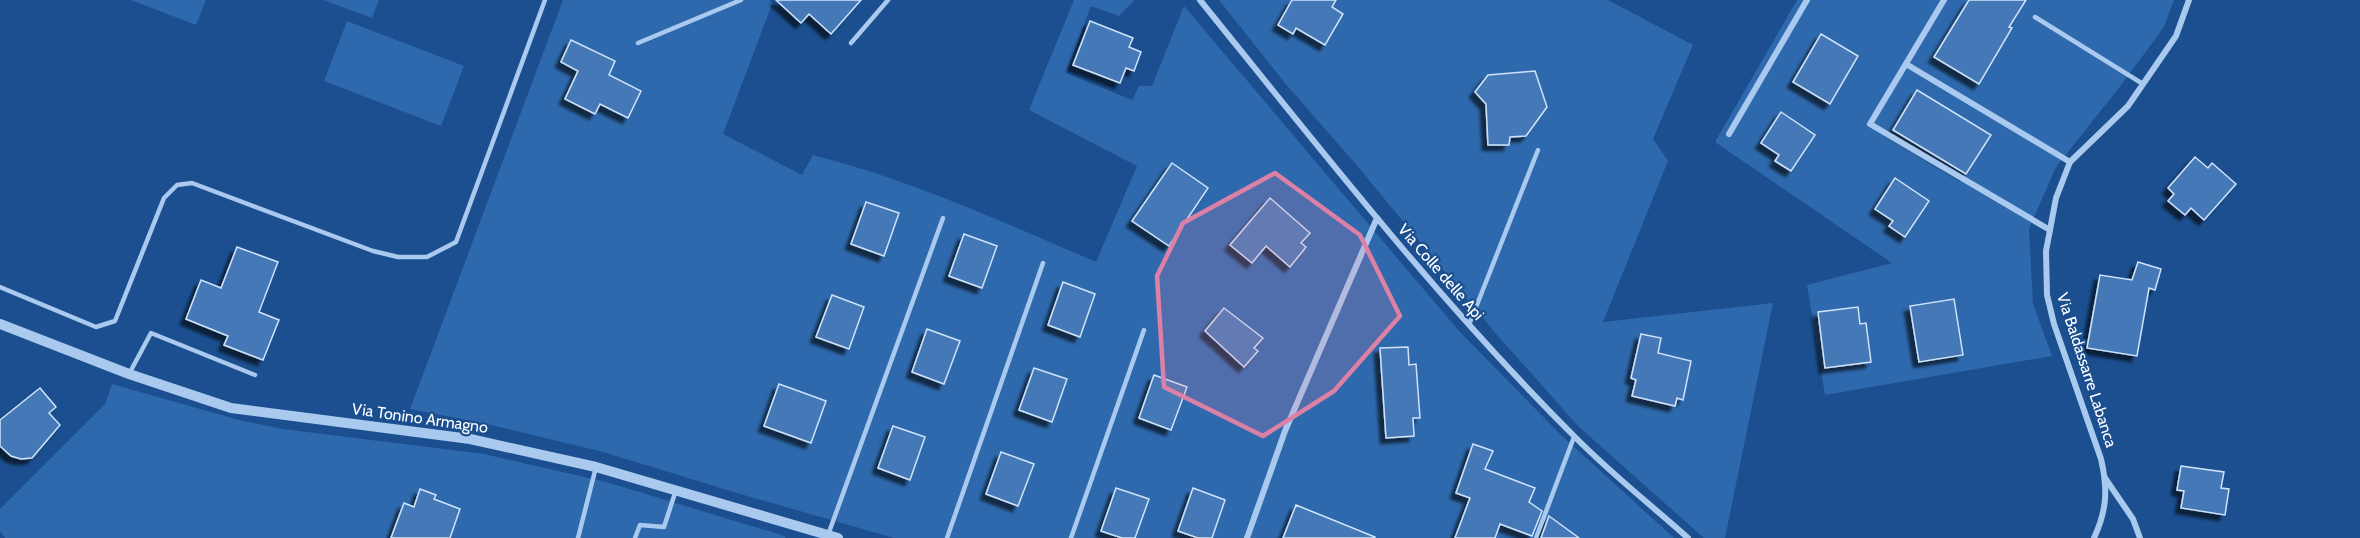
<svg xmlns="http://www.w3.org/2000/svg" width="2360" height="538" font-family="Cabin,sans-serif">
	<defs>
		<filter id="shadow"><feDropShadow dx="-5.5" dy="5.5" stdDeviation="1.5" flood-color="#0009"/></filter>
	</defs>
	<rect width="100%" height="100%" fill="#1b4f8f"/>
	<!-- green -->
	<g fill="#2e69ad">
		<path d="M 131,0 L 206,0 L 196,25 Z"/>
		<path d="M 323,0 L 379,0 L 372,18 Z"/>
		<path d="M 563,0 L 770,0 L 772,4 L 723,134 L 802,175 L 813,155 C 911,180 1003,222 1096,262 L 1137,166 L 1029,110 L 1074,0 L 1135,0 L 1119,16 L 1091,6 L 1066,73 L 1132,100 L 1139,86 L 1152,86 L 1184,6 L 1459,331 L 1560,434 L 1674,538 L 894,538 L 737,493 L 603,452 L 487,424 L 410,409 Z"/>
		<path d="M 1219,0 L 1608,0 L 1693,45 L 1653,139 L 1668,161 L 1603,322 L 1773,303 L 1725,538 L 1704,538 L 1579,427 L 1496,334 L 1354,162 L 1284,82 Z"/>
		<path d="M 1797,0 L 2174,0 L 2164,27 L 2122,84 L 2056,167 L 2029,229 L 2033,304 L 2052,356 L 1825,395 L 1807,285 L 1892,263 L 1715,142 Z"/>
		<path d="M 347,21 L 464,66 L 441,126 L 324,81 Z"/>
		<path d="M 112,384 L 239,420 L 283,429 L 484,454 L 606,482 L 785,536 L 785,538 L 5,538 L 0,531 L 0,509 L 105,404 Z"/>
	</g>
	<!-- building -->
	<g fill="#4478b7" stroke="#cfe3fa" stroke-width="1.5" filter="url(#shadow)">
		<path d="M 776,0 L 861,0 L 831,34 L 809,14 L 801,23 Z"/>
		<path d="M 1292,0 L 1336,0 L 1332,7 L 1343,14 L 1325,45 L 1296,28 L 1293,34 L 1278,25 Z"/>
		<path d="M 1969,0 L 2026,0 L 2009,27 L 2012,28 L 1979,84 L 1934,57 Z"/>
		<path d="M 1090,21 L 1133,38 L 1129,47 L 1141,52 L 1134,71 L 1126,68 L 1120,83 L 1073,65 Z"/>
		<path d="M 1821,34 L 1858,56 L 1830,104 L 1793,82 Z"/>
		<path d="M 571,40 L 615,61 L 609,75 L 641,91 L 628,118 L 600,104 L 595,114 L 565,99 L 578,71 L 561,62 Z"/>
		<path d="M 1535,71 L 1547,107 L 1526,136 L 1510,137 L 1509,145 L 1488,145 L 1486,104 L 1475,92 L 1488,75 Z"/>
		<path d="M 1917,90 L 1991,135 L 1966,174 L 1893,130 Z"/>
		<path d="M 1781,112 L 1815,135 L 1791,171 L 1775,161 L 1779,155 L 1761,143 Z"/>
		<path d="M 2195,157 L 2208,168 L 2212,163 L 2236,184 L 2204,220 L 2191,208 L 2185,215 L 2168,201 L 2174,194 L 2168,188 Z"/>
		<path d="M 1172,163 L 1208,188 L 1169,246 L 1132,221 Z"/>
		<path d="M 1895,178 L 1929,201 L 1905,237 L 1889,226 L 1893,221 L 1875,209 Z"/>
		<path d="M 1270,198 L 1310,233 L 1301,243 L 1306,247 L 1290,267 L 1266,246 L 1252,263 L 1230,245 Z"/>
		<path d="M 866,202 L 899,213 L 884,256 L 851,244 Z"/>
		<path d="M 964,234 L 997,246 L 982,288 L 949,276 Z"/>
		<path d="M 237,247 L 278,262 L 259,312 L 279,320 L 263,360 L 224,345 L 228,336 L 186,319 L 201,280 L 221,288 Z"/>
		<path d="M 2138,262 L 2161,269 L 2155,290 L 2149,288 L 2137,356 L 2087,348 L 2100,275 L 2132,280 Z"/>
		<path d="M 1063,282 L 1095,294 L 1080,337 L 1048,325 Z"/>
		<path d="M 832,295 L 864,307 L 849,349 L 816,337 Z"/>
		<path d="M 1954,299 L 1963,355 L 1919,362 L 1910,306 Z"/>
		<path d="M 1858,307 L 1860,324 L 1866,323 L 1871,362 L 1825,368 L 1818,312 Z"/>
		<path d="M 1224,308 L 1263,338 L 1254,348 L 1258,351 L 1244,367 L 1205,331 Z"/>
		<path d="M 927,329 L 960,341 L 944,384 L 912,372 Z"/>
		<path d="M 1641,334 L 1661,338 L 1658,353 L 1691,361 L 1683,400 L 1677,398 L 1675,406 L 1632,396 L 1636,380 L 1631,378 Z"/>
		<path d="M 1408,347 L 1409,365 L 1416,364 L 1420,418 L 1413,418 L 1414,436 L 1386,438 L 1380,348 Z"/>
		<path d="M 1034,368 L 1067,379 L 1052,422 L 1019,410 Z"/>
		<path d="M 1154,375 L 1187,387 L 1171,430 L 1139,418 Z"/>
		<path d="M 779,384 L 826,401 L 811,443 L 764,426 Z"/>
		<path d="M 40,388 L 56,407 L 49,413 L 60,425 L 32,458 L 21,459 L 11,456 L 0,446 L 0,420 Z"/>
		<path d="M 893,426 L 925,437 L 910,480 L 878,468 Z"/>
		<path d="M 1473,444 L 1493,451 L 1485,469 L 1535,488 L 1529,502 L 1542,511 L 1532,536 L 1500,524 L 1495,538 L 1455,538 L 1470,498 L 1456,493 Z"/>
		<path d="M 1001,452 L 1034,464 L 1018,506 L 986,494 Z"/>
		<path d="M 2181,466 L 2224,472 L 2221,488 L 2229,489 L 2225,515 L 2181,508 L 2184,491 L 2177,490 Z"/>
		<path d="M 1116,488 L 1149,499 L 1135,538 L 1122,538 L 1101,531 Z"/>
		<path d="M 1193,488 L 1225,500 L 1212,538 L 1198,538 L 1178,531 Z"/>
		<path d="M 420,489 L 436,495 L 434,499 L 460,509 L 450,538 L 391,538 L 404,503 L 414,507 Z"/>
		<path d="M 1296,505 L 1375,537 L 1375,538 L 1283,538 Z"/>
		<path d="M 1549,516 L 1579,538 L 1541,538 Z"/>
	</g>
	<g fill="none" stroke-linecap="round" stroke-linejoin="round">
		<!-- service -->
		<g stroke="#a9c9ee" stroke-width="4.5">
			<path d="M 2035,17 L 2143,84"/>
			<path d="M 638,43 L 741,0"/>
			<path d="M 851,43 L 888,0"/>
			<path d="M 0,287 L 96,327 L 115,321 L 164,198 L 177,185 L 192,183 L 373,251 L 398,257 L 427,257 L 456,242 L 545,0"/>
			<path d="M 1469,325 L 1538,150"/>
			<path d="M 129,374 L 151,333 L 255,375"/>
			<path d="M 828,535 L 943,218"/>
			<path d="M 578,538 L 596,467"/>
			<path d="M 635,538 L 640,525 L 664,527 L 676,490"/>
			<path d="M 947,538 L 1043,263"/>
			<path d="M 1071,538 L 1144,330"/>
			<path d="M 1536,538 L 1574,437"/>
		</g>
		<!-- minor -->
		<g stroke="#a9c9ee" stroke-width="6">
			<path d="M 1200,0 C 1320,149 1438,300 1573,435 C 1609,472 1650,504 1688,538"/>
			<path d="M 1944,0 L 1870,124 L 2050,230"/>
			<path d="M 1906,64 L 2070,162"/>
			<path d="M 1729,134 L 1807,0"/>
			<path d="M 2105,478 L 2133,519 L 2140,538"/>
			<path d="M 1247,538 L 1285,431 L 1377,218"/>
			<path d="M 2094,538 C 2107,510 2108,489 2101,459 L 2054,324 L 2047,295 L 2046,251 L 2050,230 L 2056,198 L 2070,162 L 2128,106 L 2176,36 L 2189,0"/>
		</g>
		<!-- tertiary -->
		<path stroke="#a9c9ee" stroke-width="10" d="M 0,324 L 129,374 L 231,408 L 470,439 L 596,467 L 838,538"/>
	</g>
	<!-- marked area -->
	<path fill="#dd80a5" fill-opacity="0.2" stroke="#dd80a5" stroke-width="4.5" stroke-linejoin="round" d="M 1275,173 L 1360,235 L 1400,316 L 1334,391 L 1263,436 L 1164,387 L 1157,276 L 1183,223 Z"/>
	<g text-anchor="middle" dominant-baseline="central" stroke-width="4.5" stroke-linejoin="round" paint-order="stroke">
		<!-- street labels -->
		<g font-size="16" fill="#fff" stroke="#1b4f8f">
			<text transform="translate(1441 272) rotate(49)">Via Colle delle Api</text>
			<text transform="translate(2087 370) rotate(72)">Via Baldassarre Labanca</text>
			<text transform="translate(420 418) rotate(8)">Via Tonino Armagno</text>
		</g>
	</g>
</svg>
